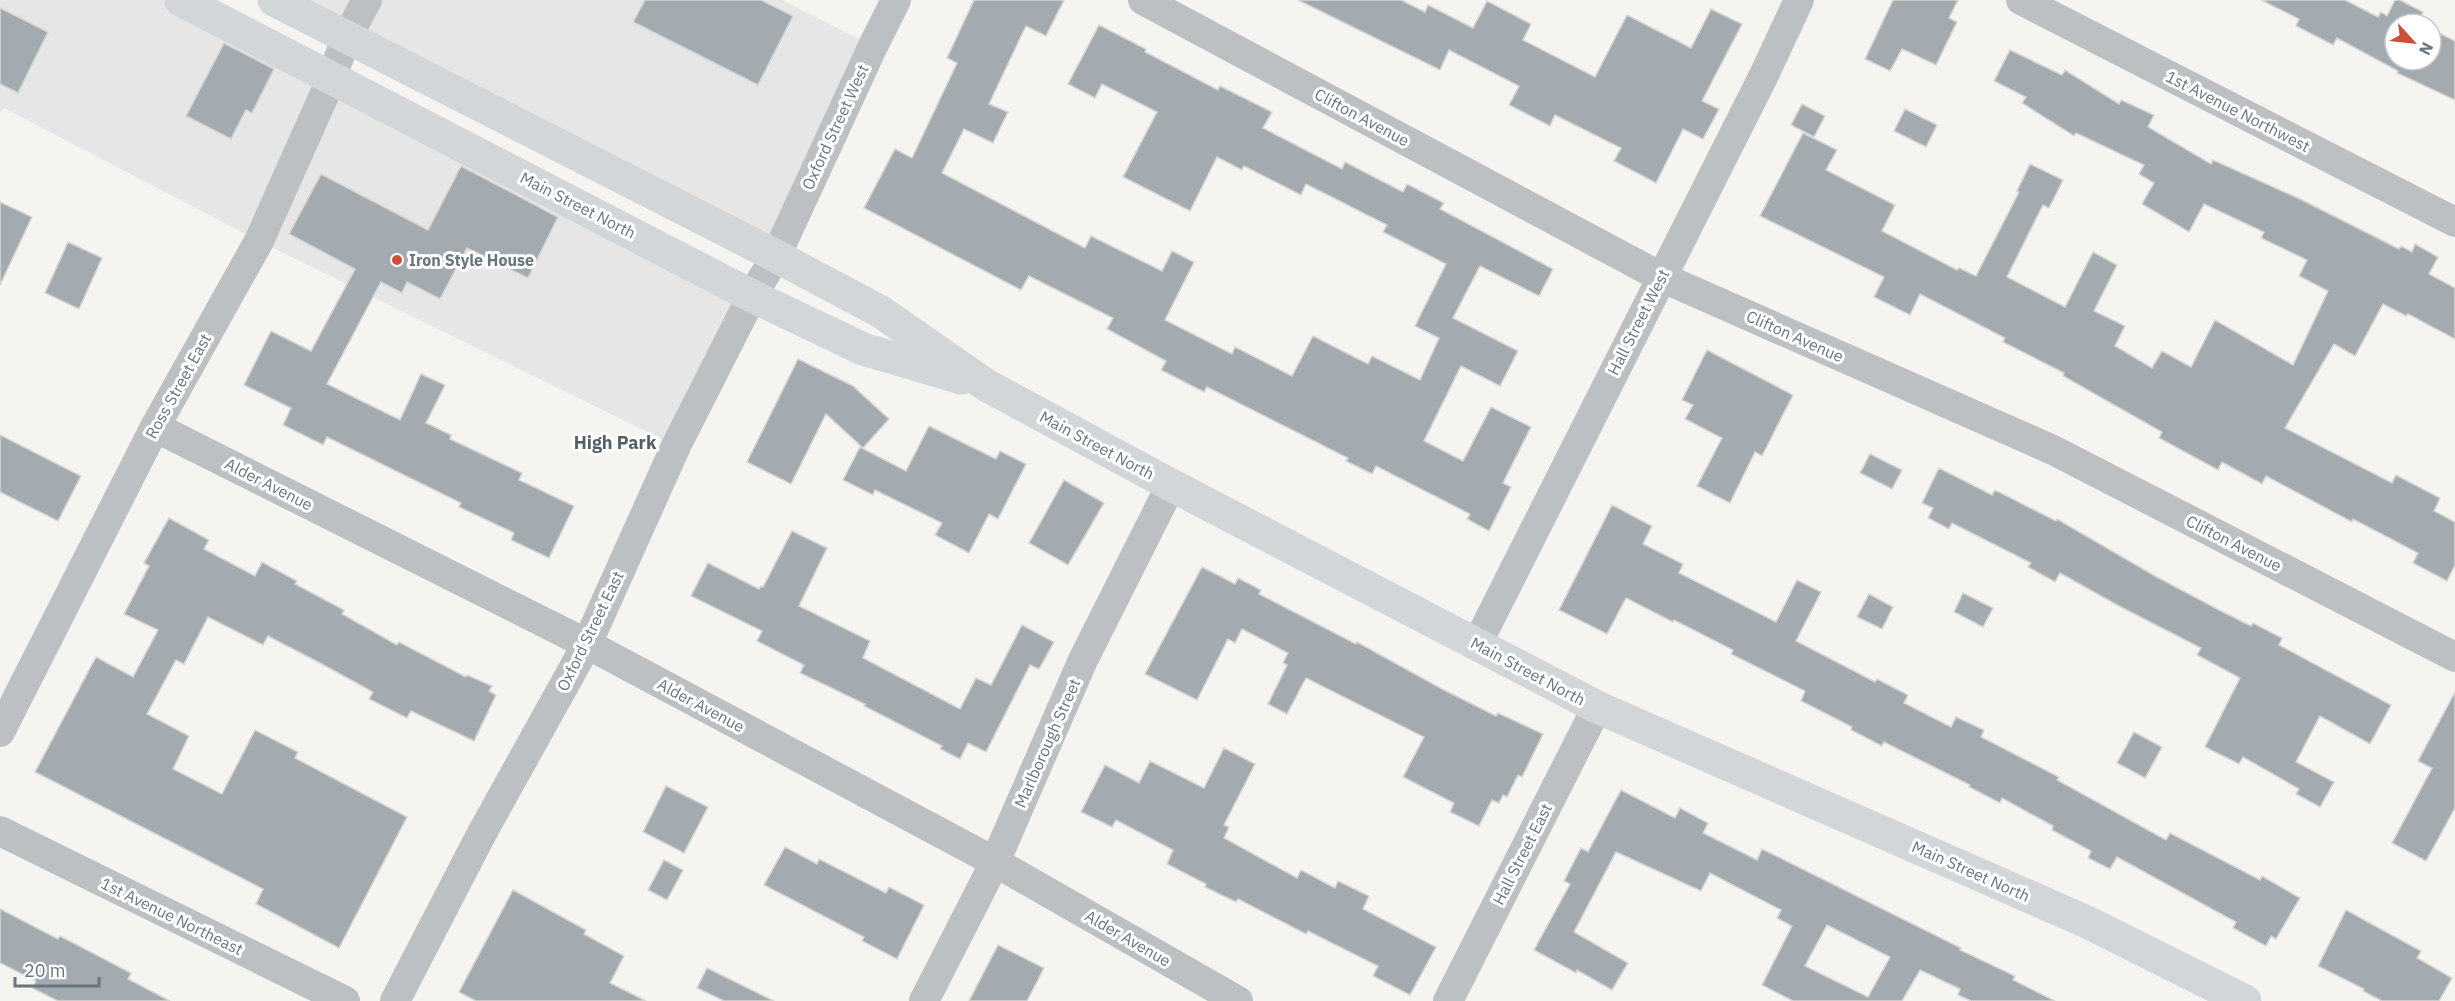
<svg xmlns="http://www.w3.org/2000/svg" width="2455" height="1001" font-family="'IBM Plex Sans',sans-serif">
	<rect width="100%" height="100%" fill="#f5f4f1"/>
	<!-- built -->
	<g fill="#e5e6e5">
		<path d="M 0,0 L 181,0 L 752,296 L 676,446 L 259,241 L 4,108 L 0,113 Z"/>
		<path d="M 274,0 L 782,0 L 873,46 L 776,256 Z"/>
	</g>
	<!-- building -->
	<g fill="#a4abb0" stroke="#d6d6d4" stroke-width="1.5" fill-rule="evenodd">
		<path d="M 645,0 L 761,0 L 793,16 L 758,85 L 633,22 Z"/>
		<path d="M 974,0 L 1064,0 L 1046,36 L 1026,26 L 989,104 L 1008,112 L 993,143 L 964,129 L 942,173 L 1085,248 L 1091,236 L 1162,271 L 1172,251 L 1194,262 L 1165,320 L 1232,354 L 1235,347 L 1292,376 L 1313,336 L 1368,364 L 1372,356 L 1420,380 L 1439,338 L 1415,326 L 1446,264 L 1383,232 L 1387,225 L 1306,184 L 1301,195 L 1244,166 L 1242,170 L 1217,157 L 1190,211 L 1123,177 L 1157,112 L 1102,84 L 1095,98 L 1068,84 L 1099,25 L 1146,49 L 1145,52 L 1218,90 L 1220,86 L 1272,112 L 1263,128 L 1342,169 L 1345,162 L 1403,192 L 1407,184 L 1444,203 L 1440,209 L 1553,269 L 1539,296 L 1480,266 L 1453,318 L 1518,351 L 1500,386 L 1461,366 L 1424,441 L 1463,461 L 1491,407 L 1531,427 L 1503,483 L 1511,487 L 1489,531 L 1467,519 L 1470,514 L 1376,466 L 1372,474 L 1346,461 L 1348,458 L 1207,387 L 1204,392 L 1161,370 L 1166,361 L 1107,329 L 1113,318 L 1029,276 L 1021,290 L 864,208 L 895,149 L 912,158 L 957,63 L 947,58 Z"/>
		<path d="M 1298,0 L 1401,0 L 1425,12 L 1428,5 L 1473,28 L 1487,1 L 1531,24 L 1523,40 L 1595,77 L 1627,15 L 1691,48 L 1711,9 L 1742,24 L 1702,101 L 1719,109 L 1703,139 L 1683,129 L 1656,183 L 1614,161 L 1621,148 L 1555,115 L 1550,126 L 1509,105 L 1519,86 L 1449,50 L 1440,70 Z"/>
		<path d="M 1893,0 L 1958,0 L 1949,18 L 1957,22 L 1936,65 L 1902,49 L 1890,71 L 1865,59 Z"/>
		<path d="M 2261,0 L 2345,0 L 2378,17 L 2381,12 L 2387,16 L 2395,0 L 2400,0 L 2423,12 L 2418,23 L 2420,24 L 2395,24 L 2395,60 L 2431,60 L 2431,29 L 2455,41 L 2455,100 L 2397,73 L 2398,71 L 2337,38 L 2333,45 L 2296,26 L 2299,19 Z"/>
		<path d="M 0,8 L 48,32 L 18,93 L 0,84 Z"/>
		<path d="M 224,43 L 274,69 L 252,113 L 246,110 L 231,139 L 186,116 Z"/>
		<path d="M 2010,50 L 2062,75 L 2065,70 L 2119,104 L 2121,100 L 2154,115 L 2148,127 L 2211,164 L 2213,160 L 2300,199 L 2399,249 L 2401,246 L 2412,252 L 2415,244 L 2438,257 L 2429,274 L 2455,288 L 2455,339 L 2408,314 L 2406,316 L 2383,304 L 2355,356 L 2334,344 L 2285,428 L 2392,483 L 2396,475 L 2440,498 L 2434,511 L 2455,522 L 2455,565 L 2447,581 L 2413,563 L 2418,553 L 2353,519 L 2352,522 L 2266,476 L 2262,484 L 2222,462 L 2218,470 L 2159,438 L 2162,432 L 2063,376 L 2064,373 L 2003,342 L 2005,338 L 1920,294 L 1910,315 L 1874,297 L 1884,277 L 1760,216 L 1803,133 L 1837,150 L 1826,170 L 1895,205 L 1882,231 L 1957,270 L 1959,268 L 1976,276 L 2019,192 L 2017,191 L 2030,164 L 2063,180 L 2049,208 L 2043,205 L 2007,277 L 2065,307 L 2093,252 L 2117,265 L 2094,311 L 2125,326 L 2115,346 L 2152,368 L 2162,351 L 2191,367 L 2215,320 L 2293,365 L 2328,291 L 2299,276 L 2307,260 L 2261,238 L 2264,232 L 2204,204 L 2189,232 L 2142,204 L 2154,183 L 2139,174 L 2144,165 L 2076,133 L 2074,136 L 2022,103 L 2026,97 L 1994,81 Z"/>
		<path d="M 1802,104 L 1825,116 L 1814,137 L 1791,125 Z"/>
		<path d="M 1905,109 L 1937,125 L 1926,147 L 1894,131 Z"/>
		<path d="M 461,166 L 558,217 L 528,278 L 467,248 L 440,299 L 407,282 L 402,293 L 381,282 L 327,384 L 400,420 L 421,374 L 445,385 L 426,423 L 451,435 L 450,439 L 522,473 L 519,480 L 574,506 L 549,558 L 511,540 L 514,533 L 459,507 L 461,503 L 327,437 L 323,445 L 283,425 L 291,408 L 244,385 L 271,331 L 311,351 L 355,269 L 289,234 L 321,174 L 428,230 Z"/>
		<path d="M 0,202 L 32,217 L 0,285 Z"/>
		<path d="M 68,242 L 102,258 L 79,309 L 45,293 Z"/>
		<path d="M 1707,350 L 1793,395 L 1762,456 L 1755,452 L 1730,503 L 1697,486 L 1722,438 L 1685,419 L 1693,405 L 1682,400 Z"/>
		<path d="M 798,359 L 853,386 L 889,419 L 863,448 L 826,414 L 791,484 L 747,462 Z"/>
		<path d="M 929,426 L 996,459 L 1000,451 L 1026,464 L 998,519 L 989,514 L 969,553 L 935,535 L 942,523 L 875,490 L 873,495 L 843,480 L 860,447 L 906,471 Z"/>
		<path d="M 0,435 L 81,476 L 58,521 L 0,492 Z"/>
		<path d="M 1870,454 L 1902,470 L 1892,489 L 1860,473 Z"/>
		<path d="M 1939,468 L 1992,495 L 1995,490 L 2056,521 L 2057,519 L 2155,576 L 2221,611 L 2251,626 L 2253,623 L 2282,638 L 2279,645 L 2391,705 L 2370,744 L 2320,716 L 2296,762 L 2334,782 L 2320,807 L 2296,794 L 2299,789 L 2243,757 L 2239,764 L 2205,747 L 2240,678 L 2197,655 L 2201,648 L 2119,606 L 2060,573 L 2055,582 L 2028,567 L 2031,563 L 1952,523 L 1949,529 L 1928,518 L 1933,508 L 1922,503 Z"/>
		<path d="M 1064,480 L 1104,503 L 1068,565 L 1029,543 Z"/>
		<path d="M 1612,505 L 1652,526 L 1643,544 L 1683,564 L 1679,573 L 1776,622 L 1797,580 L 1821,592 L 1796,641 L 1875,682 L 1877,679 L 1908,695 L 1904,703 L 1951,727 L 1956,717 L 1984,730 L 1981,737 L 2059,777 L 2057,780 L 2166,840 L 2170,833 L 2260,880 L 2262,876 L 2300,898 L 2276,939 L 2271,936 L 2266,946 L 2233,928 L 2236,922 L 2117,857 L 2110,869 L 2088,858 L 2091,851 L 2052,830 L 2053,826 L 2002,798 L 2000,803 L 1969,787 L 1970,785 L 1884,742 L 1882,746 L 1851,730 L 1852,727 L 1801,701 L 1805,691 L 1731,654 L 1733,650 L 1674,620 L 1673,622 L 1626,598 L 1607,634 L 1559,610 Z"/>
		<path d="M 169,518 L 209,540 L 204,549 L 255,576 L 262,562 L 297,581 L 295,584 L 344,610 L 342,614 L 397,645 L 399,642 L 466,677 L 467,675 L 492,686 L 489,691 L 496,695 L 474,741 L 411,711 L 407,718 L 369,699 L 373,692 L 318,662 L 268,636 L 263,645 L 208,617 L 184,664 L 176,660 L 147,714 L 189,736 L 173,769 L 222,794 L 255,730 L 298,752 L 295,758 L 407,817 L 339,948 L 256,904 L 263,889 L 35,772 L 96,657 L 133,677 L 158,630 L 124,614 L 149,566 L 144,563 Z"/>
		<path d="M 792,531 L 827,548 L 799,606 L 870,641 L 863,658 L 960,709 L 976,678 L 991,685 L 1022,625 L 1054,642 L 1039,669 L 1030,665 L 986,752 L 968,743 L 960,759 L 940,749 L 942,746 L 864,706 L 865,704 L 800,673 L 804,665 L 757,641 L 762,631 L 691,596 L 708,563 L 759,589 L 761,586 L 763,587 Z"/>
		<path d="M 1202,567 L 1235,584 L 1238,578 L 1261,590 L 1259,594 L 1356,644 L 1357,642 L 1444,690 L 1496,716 L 1498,713 L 1543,734 L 1522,777 L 1518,775 L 1507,797 L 1503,795 L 1499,803 L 1492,800 L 1479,826 L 1450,812 L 1454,803 L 1403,777 L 1424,737 L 1306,678 L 1287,714 L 1268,704 L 1287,665 L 1283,663 L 1288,653 L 1242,629 L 1235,643 L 1228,639 L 1197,700 L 1145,674 Z"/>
		<path d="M 1963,593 L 1993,608 L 1983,627 L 1954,612 Z"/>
		<path d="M 1869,594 L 1893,607 L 1882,629 L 1857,617 Z"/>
		<path d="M 2455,692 L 2455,808 L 2426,861 L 2392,843 L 2432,768 L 2418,761 Z"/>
		<path d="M 2134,732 L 2162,747 L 2145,778 L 2117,763 Z"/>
		<path d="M 1224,748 L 1255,764 L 1224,825 L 1229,827 L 1224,838 L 1297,878 L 1301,870 L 1335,888 L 1338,881 L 1369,896 L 1363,909 L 1436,947 L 1410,995 L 1373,976 L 1378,966 L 1308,931 L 1306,934 L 1238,899 L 1236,902 L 1205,887 L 1206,884 L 1167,864 L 1173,850 L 1116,820 L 1112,827 L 1081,812 L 1105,765 L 1139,783 L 1150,761 L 1204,788 Z"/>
		<path d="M 666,786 L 708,807 L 684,853 L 643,832 Z"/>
		<path d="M 1621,790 L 1675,818 L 1680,808 L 1708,823 L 1703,833 L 1757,860 L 1762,849 L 1961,948 L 1960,950 L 2015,976 L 2013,980 L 2055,1001 L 1971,1001 L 1958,995 L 1960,989 L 1920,970 L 1902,1001 L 1793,1001 L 1762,985 L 1792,926 L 1777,918 L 1781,910 L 1710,873 L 1701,891 L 1616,852 L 1574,932 L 1628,963 L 1612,990 L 1577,970 L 1576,973 L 1534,950 L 1570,884 L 1564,881 L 1581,848 L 1588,852 ZM 1827,925 L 1890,957 L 1868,997 L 1805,966 Z"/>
		<path d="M 785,847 L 817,864 L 819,859 L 886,893 L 889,887 L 924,905 L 897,959 L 862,941 L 864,937 L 764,885 Z"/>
		<path d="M 664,860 L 683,870 L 667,900 L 648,890 Z"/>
		<path d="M 513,890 L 586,930 L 584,934 L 624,956 L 610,983 L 646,1001 L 476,1001 L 459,992 Z"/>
		<path d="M 0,909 L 58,939 L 60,936 L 131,973 L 128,979 L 170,1001 L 58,1001 L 32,988 L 36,981 L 0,963 Z"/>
		<path d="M 2346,910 L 2421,951 L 2417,958 L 2452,978 L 2439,1001 L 2382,1001 L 2363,991 L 2364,989 L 2318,966 Z"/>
		<path d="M 998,945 L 1044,968 L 1027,1001 L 969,1001 Z"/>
		<path d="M 707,968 L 774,1001 L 724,1001 L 697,988 Z"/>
	</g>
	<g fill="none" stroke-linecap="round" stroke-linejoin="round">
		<!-- street -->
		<g stroke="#bcc0c3" stroke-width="30">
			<path d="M 1143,0 L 1661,277 L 2053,450 L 2455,657"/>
			<path d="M 2021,0 L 2455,222"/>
			<path d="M 155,427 L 587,644 L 995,862 L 1238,1001"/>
			<path d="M 1477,644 L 1763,77 L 1799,0"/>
			<path d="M 0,732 L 155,427 L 259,241 L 326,91 L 347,37 L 367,0"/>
			<path d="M 0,831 L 345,1001"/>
			<path d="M 395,1001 L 482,833 L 587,644 L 676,446 L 752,296 L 776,256 L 873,46 L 896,0"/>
			<path d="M 924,1001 L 995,862 L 1083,660 L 1171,485"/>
			<path d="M 1448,1001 L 1597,707"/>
		</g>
		<!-- primary -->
		<g stroke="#d2d6d9" stroke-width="33">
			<path d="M 181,0 L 752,296 L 863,349 L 961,378"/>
			<path d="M 274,0 L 776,256 L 881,312 L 986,385 L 1171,485 L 1597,707 L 2087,922 L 2245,1001"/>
		</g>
	</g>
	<!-- markers -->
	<circle fill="#cc4f3a" stroke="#fff" stroke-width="2" cx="397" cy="260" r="6"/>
	<g text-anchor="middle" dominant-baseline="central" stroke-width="6" stroke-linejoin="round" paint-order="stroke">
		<!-- street labels -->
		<g font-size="16" fill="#67767f" stroke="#fff">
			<text transform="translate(2238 111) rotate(27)">1st Avenue Northwest</text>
			<text transform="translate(1362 117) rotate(28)">Clifton Avenue</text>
			<text transform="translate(835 127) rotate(-65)">Oxford Street West</text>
			<text transform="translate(578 205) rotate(27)">Main Street North</text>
			<text transform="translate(1638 322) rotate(-63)">Hall Street West</text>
			<text transform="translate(1795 336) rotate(24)">Clifton Avenue</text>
			<text transform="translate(178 386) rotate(-61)">Ross Street East</text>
			<text transform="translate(1097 445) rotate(28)">Main Street North</text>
			<text transform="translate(269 484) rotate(27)">Alder Avenue</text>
			<text transform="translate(2234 543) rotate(27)">Clifton Avenue</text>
			<text transform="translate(590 631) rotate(-64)">Oxford Street East</text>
			<text transform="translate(1528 671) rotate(28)">Main Street North</text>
			<text transform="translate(701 705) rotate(28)">Alder Avenue</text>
			<text transform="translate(1047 743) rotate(-66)">Marlborough Street</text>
			<text transform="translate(1522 854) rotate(-63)">Hall Street East</text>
			<text transform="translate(1971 871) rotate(24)">Main Street North</text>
			<text transform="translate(172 916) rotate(26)">1st Avenue Northeast</text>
			<text transform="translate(1128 938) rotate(30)">Alder Avenue</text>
		</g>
		<!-- poi labels -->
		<g font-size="16" font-weight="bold" fill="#67767f" stroke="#fff" text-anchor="start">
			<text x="409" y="260">Iron Style House</text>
		</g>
		<!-- neighbourhood labels -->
		<g font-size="18" font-weight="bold" fill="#545f65" stroke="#fff">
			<text x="615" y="442">High Park</text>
		</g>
	</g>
	<!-- north arrow -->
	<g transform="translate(2413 42) rotate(117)"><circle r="28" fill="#ffffff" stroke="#c2c8cc" stroke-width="1.5"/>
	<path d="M0-4.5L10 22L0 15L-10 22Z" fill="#cc4f3a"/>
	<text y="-9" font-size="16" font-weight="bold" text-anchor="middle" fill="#67767f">N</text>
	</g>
	<!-- scale -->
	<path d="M15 977v9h84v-9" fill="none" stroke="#67767f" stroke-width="3"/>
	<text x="24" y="977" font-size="18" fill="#67767f" stroke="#ffffff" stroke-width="4.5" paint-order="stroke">20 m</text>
</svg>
